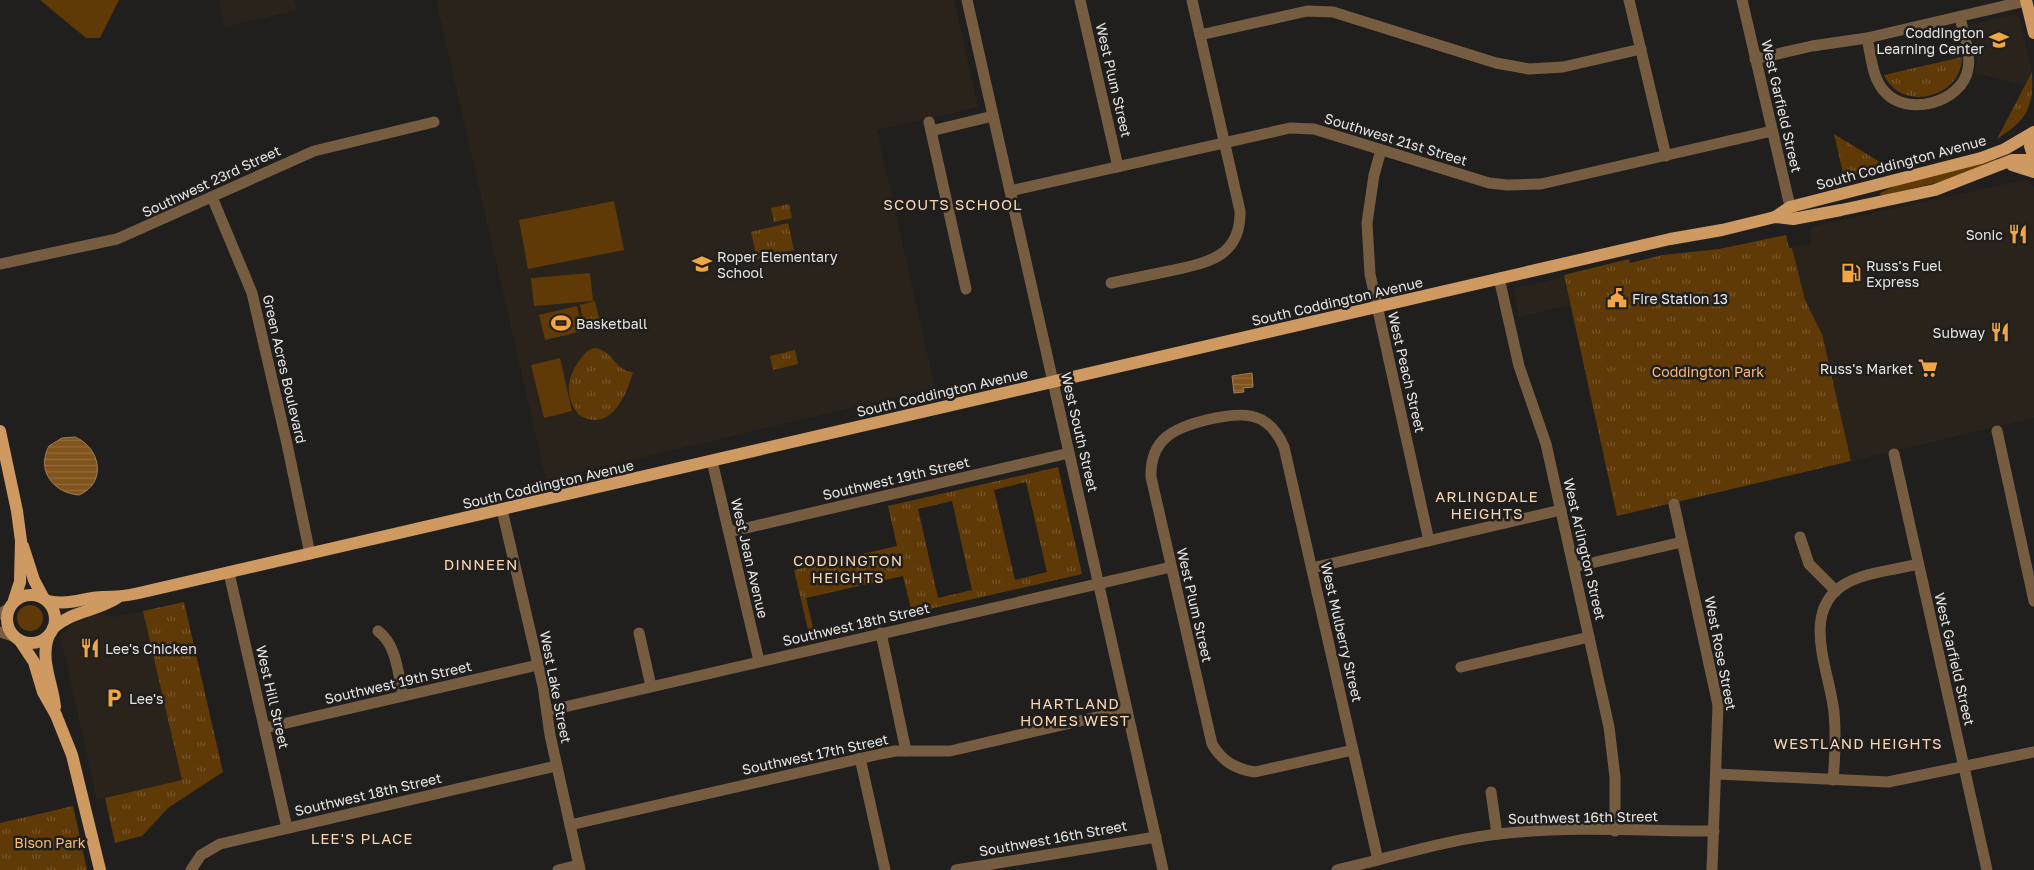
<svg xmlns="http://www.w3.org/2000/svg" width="2034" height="870" font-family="'Golos Text',sans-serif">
	<defs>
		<pattern id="park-tufts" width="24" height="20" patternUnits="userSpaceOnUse" patternTransform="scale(1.25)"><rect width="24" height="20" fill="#5f3a07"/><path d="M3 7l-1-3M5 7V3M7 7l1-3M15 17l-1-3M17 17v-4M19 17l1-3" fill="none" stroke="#76562b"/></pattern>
		<pattern id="water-rules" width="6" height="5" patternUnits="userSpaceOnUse" patternTransform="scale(1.25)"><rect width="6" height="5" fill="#81541c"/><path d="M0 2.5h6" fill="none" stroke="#936c3d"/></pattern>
	</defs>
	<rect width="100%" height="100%" fill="#201f1d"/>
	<!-- built -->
	<g fill="#29231c">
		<path d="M 219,0 L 294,0 L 297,10 L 225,27 Z"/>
		<path d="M 436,0 L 954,0 L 978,107 L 877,130 L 935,388 L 546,480 Z"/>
		<path d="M 2013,15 L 2019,16 L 2032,72 L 2025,86 L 1975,73 L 1977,61 L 1970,25 Z"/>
		<path d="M 2024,180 L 2034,187 L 2034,418 L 1851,461 L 1822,334 L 1805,300 L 1792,248 L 1811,244 L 1809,232 L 1814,226 Z"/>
		<path d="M 1564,277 L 1570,305 L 1519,317 L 1513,289 Z"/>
		<path d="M 143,611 L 182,780 L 97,800 L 60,635 L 75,623 L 86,620 L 85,617 L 103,614 L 113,617 Z"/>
	</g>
	<!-- green -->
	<g fill="#5f3a07">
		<path d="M 40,0 L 119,0 L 100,38 L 86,38 Z"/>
		<path d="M 1995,157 L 1998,162 L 1944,181 L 1881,196 L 1880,193 L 1904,182 Z"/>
		<path d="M 614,201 L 624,250 L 528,269 L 519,220 Z"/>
		<path d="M 590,273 L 593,301 L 534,306 L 531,278 Z"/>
		<path d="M 577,306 L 583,331 L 545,340 L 539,315 Z"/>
		<path d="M 560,358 L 572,411 L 544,418 L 531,365 Z"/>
		<circle cx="30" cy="618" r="13"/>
	</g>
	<!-- park -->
	<g fill="url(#park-tufts)" fill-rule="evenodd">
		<path d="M 1962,57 C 1962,98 1901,113 1884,75 Z"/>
		<path d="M 2032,72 C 2034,109 2026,120 1997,139 Z"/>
		<path d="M 1834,134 L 1888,167 L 1844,177 Z"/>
		<path d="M 789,204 L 792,218 L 774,222 L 771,208 Z"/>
		<path d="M 788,223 L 794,250 L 757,259 L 751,232 Z"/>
		<path d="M 1786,235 L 1789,248 L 1792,248 L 1805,300 L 1822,334 L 1851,461 L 1617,516 L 1564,275 L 1629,259 L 1630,263 L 1663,255 L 1719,249 Z"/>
		<path d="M 595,301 L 600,322 L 594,328 L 585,330 L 580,305 Z"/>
		<path d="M 594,348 C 614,350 614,371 633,372 C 627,395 610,434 579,415 C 565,397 566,379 579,361 C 584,355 586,350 594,348 Z"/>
		<path d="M 795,350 L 798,364 L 773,370 L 770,356 Z"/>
		<path d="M 1058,467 L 1082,574 L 912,613 L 903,576 L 806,598 L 815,636 L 810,638 L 794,570 L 897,546 L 888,506 ZM 1026,482 L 1047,572 L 1015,580 L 994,490 ZM 952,501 L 972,590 L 938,598 L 918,509 Z"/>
		<path d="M 184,602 L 223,772 L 168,808 L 142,836 L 115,843 L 105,798 L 182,780 L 143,611 Z"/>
		<path d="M 73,806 L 87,870 L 0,870 L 0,823 Z"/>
	</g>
	<!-- water -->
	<g fill="url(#water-rules)" stroke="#9f8058">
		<path d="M 1252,373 L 1253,387 L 1243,388 L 1244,392 L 1234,393 L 1232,376 Z"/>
		<path d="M 75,437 C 101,448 107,483 79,495 C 53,493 36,470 49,446 L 62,438 Z"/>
	</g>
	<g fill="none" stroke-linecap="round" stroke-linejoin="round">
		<!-- minor -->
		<g stroke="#765d42" stroke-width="11">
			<path d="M 967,0 L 1163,870"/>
			<path d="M 1080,0 L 1118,167"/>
			<path d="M 1629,0 L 1666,156"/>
			<path d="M 1742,0 L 1792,215"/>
			<path d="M 1200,35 L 1307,11 L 1333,12 L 1496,63 L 1529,69 L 1563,67 L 1641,49"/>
			<path d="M 1867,38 C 1871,55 1872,79 1885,92 C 1907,117 1962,103 1968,69 C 1971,53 1963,33 1960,17"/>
			<path d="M 1755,59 L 1812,46 L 1867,38 L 2026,1"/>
			<path d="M 929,122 L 966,289"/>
			<path d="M 931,131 L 993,116"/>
			<path d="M 1381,150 L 1374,175 L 1367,223 L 1370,274 L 1429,541"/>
			<path d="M 1010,191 L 1290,128 L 1314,129 L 1489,183 L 1507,185 L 1541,184 L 1772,131"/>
			<path d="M 212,197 L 252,293 L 287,444 L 310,554"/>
			<path d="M 0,264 L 117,239 L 314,151 L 434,122"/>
			<path d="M 1499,278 L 1519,366 L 1546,444 L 1609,727 L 1615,777 L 1615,831"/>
			<path d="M 1111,283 C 1130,279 1150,275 1169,271 C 1206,263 1241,258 1240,211 L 1192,0"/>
			<path d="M 1997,431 L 2034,601"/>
			<path d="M 1894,454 L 1987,870"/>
			<path d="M 712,461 L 759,661"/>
			<path d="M 1674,504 L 1718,705 L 1712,870"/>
			<path d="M 502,510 L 543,686 L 550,735 L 580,870"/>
			<path d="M 729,532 L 1069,453"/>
			<path d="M 1800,537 L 1809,564 L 1836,591"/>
			<path d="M 1574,567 L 1682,542"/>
			<path d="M 1312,568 L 1561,510"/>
			<path d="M 229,573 L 287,828"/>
			<path d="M 0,614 L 9,608"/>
			<path d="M 378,631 C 397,645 398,674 403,696"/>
			<path d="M 0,632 L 13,636"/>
			<path d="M 639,633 L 651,686"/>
			<path d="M 881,633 L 906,751"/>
			<path d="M 1461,667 L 1589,637"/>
			<path d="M 547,711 L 1171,567"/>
			<path d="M 265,728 L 538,665"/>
			<path d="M 1353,750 L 1255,772 C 1235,769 1222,761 1212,744 L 1151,477 C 1150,439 1174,428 1206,420 C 1240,412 1268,409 1284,447 C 1316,584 1346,723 1378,860"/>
			<path d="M 860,758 L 885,870"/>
			<path d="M 1717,774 L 1888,782 L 2034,752"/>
			<path d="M 1833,780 C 1835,758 1836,734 1834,712 C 1830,672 1799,611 1845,584 C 1866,572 1895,570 1918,564"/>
			<path d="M 1491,792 L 1497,834"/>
			<path d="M 570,825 L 880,754 L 895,751 L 950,751 L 1127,710"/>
			<path d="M 191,870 L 201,855 L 220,844 L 556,766"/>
			<path d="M 558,870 L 579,865"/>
			<path d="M 956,870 L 1156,837"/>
			<path d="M 1337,870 C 1393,857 1451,838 1508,833 C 1576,826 1646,831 1714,831"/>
		</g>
		<!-- major -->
		<g stroke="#cf9a61" stroke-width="12">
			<path d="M 2026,0 L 2034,33"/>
			<path d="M 2034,133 L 2030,146 L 2034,158"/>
			<path d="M 2012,165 L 2034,172"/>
			<path d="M 1775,217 L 1790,207 L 1981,158 L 2005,149 L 2034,132"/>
			<path d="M 0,431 L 17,511 L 21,541 L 20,582 L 14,600"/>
			<path d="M 23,546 L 34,580 L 43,597"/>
			<circle cx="31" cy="619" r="24"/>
			<path d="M 48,601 C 71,606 83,597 103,597 C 116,597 126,596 139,593 L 1670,239 L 1722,230 L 1775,217 L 1793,219 L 1841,210 L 1935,190 L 2012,160 L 2034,160"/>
			<path d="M 53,628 C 74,610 95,612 117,598"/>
			<path d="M 49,635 C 39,659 53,684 55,707"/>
			<path d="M 20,641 L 34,662 L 43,692 L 56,715 L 72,755 L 100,870"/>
		</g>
	</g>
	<!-- icons -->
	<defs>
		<symbol id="school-bare" viewBox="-9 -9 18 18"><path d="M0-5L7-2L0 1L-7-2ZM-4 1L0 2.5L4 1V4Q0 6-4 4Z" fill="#f3a443" stroke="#201f1d" stroke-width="2.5" paint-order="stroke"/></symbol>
		<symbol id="restaurant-bare" viewBox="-9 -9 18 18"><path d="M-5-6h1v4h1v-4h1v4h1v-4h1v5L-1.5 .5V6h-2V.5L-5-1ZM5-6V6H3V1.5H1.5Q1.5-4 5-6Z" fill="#f3a443" stroke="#201f1d" stroke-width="2.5" paint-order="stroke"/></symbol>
		<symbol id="fuel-bare" viewBox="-9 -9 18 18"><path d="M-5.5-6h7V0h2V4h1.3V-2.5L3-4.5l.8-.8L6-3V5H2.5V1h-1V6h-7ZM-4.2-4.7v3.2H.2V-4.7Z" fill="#f3a443" stroke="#201f1d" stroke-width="2.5" paint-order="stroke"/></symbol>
		<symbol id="civic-bare" viewBox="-9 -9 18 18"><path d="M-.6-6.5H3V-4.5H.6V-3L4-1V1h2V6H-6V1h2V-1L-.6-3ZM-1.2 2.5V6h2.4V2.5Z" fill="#f3a443" stroke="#201f1d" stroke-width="2.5" paint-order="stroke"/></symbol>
		<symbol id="stadium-bare" viewBox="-9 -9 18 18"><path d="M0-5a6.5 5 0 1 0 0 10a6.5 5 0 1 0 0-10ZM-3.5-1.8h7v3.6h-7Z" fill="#f3a443" stroke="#201f1d" stroke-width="2.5" paint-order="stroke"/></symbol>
		<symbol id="supermarket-bare" viewBox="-9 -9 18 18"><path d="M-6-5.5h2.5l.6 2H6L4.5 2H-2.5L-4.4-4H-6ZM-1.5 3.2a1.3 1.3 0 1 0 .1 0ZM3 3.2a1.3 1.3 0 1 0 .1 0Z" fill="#f3a443" stroke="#201f1d" stroke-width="2.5" paint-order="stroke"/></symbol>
		<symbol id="parking-bare" viewBox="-9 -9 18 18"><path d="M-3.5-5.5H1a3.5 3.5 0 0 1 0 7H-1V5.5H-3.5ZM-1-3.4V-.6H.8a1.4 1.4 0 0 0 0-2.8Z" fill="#f3a443" stroke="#201f1d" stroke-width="2.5" paint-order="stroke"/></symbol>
	</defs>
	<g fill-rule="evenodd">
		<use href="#school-bare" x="1985" y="26" width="28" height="28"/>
		<use href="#restaurant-bare" x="2004" y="220" width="28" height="28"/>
		<use href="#school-bare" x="688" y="250" width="28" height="28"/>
		<use href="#fuel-bare" x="1837" y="259" width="28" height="28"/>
		<use href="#civic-bare" x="1603" y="284" width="28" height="28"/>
		<use href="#stadium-bare" x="547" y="309" width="28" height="28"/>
		<use href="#restaurant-bare" x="1986" y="318" width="28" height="28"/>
		<use href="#supermarket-bare" x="1914" y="354" width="28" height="28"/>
		<use href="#restaurant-bare" x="76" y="634" width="28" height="28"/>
		<use href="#parking-bare" x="100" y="684" width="28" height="28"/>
	</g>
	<g text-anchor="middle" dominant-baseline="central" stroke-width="5" stroke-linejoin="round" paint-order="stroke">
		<!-- poi labels -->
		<g font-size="14" fill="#e6e5e3" stroke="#201f1d" text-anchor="start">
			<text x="1984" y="32" text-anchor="end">Coddington<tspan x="1984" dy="16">Learning Center</tspan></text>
			<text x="2003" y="234" text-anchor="end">Sonic</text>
			<text x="717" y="256">Roper Elementary<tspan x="717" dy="16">School</tspan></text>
			<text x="1866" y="265">Russ's Fuel<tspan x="1866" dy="16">Express</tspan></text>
			<text x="1632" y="298">Fire Station 13</text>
			<text x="576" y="323">Basketball</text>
			<text x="1985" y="332" text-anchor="end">Subway</text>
			<text x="1913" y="368" text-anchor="end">Russ's Market</text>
			<text x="105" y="648">Lee's Chicken</text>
			<text x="129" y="698">Lee's</text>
		</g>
		<!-- street labels -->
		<g font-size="14" fill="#e6e5e3" stroke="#201f1d">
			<text transform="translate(1114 80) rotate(77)">West Plum Street</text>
			<text transform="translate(1782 106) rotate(77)">West Garfield Street</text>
			<text transform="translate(1396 139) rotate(17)">Southwest 21st Street</text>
			<text transform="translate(1901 162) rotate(-15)">South Coddington Avenue</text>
			<text transform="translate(211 181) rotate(-25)">Southwest 23rd Street</text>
			<text transform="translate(1337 301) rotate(-13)">South Coddington Avenue</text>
			<text transform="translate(285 369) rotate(77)">Green Acres Boulevard</text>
			<text transform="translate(1407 372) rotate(77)">West Peach Street</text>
			<text transform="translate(942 392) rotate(-13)">South Coddington Avenue</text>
			<text transform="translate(1080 432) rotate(77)">West South Street</text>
			<text transform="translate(896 478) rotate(-13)">Southwest 19th Street</text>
			<text transform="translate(548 484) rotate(-13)">South Coddington Avenue</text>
			<text transform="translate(1585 549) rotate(77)">West Arlington Street</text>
			<text transform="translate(750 558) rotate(77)">West Jean Avenue</text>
			<text transform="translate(1195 605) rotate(77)">West Plum Street</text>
			<text transform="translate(856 624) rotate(-13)">Southwest 18th Street</text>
			<text transform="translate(1342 632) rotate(77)">West Mulberry Street</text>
			<text transform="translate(1721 653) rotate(79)">West Rose Street</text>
			<text transform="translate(1955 659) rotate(77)">West Garfield Street</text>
			<text transform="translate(398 682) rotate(-13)">Southwest 19th Street</text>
			<text transform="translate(556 687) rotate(79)">West Lake Street</text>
			<text transform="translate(273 697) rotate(77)">West Hill Street</text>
			<text transform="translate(815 754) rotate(-12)">Southwest 17th Street</text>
			<text transform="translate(368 794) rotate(-13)">Southwest 18th Street</text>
			<text transform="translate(1583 817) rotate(-1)">Southwest 16th Street</text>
			<text transform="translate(1053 838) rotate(-10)">Southwest 16th Street</text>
		</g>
		<!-- park labels -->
		<g font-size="14" fill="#fcbb74" stroke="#201f1d">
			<text x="1708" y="371">Coddington Park</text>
			<text x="50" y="842">Bison Park</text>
		</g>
		<!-- neighbourhood labels -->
		<g font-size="15" letter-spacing="1" fill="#f7d5b1" stroke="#201f1d">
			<text x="953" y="204">SCOUTS SCHOOL</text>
			<text x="1487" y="496">ARLINGDALE<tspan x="1487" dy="17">HEIGHTS</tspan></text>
			<text x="848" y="560">CODDINGTON<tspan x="848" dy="17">HEIGHTS</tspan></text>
			<text x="481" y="564">DINNEEN</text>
			<text x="1075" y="703">HARTLAND<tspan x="1075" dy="17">HOMES WEST</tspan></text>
			<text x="1858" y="743">WESTLAND HEIGHTS</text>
			<text x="362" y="838">LEE'S PLACE</text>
		</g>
	</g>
</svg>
